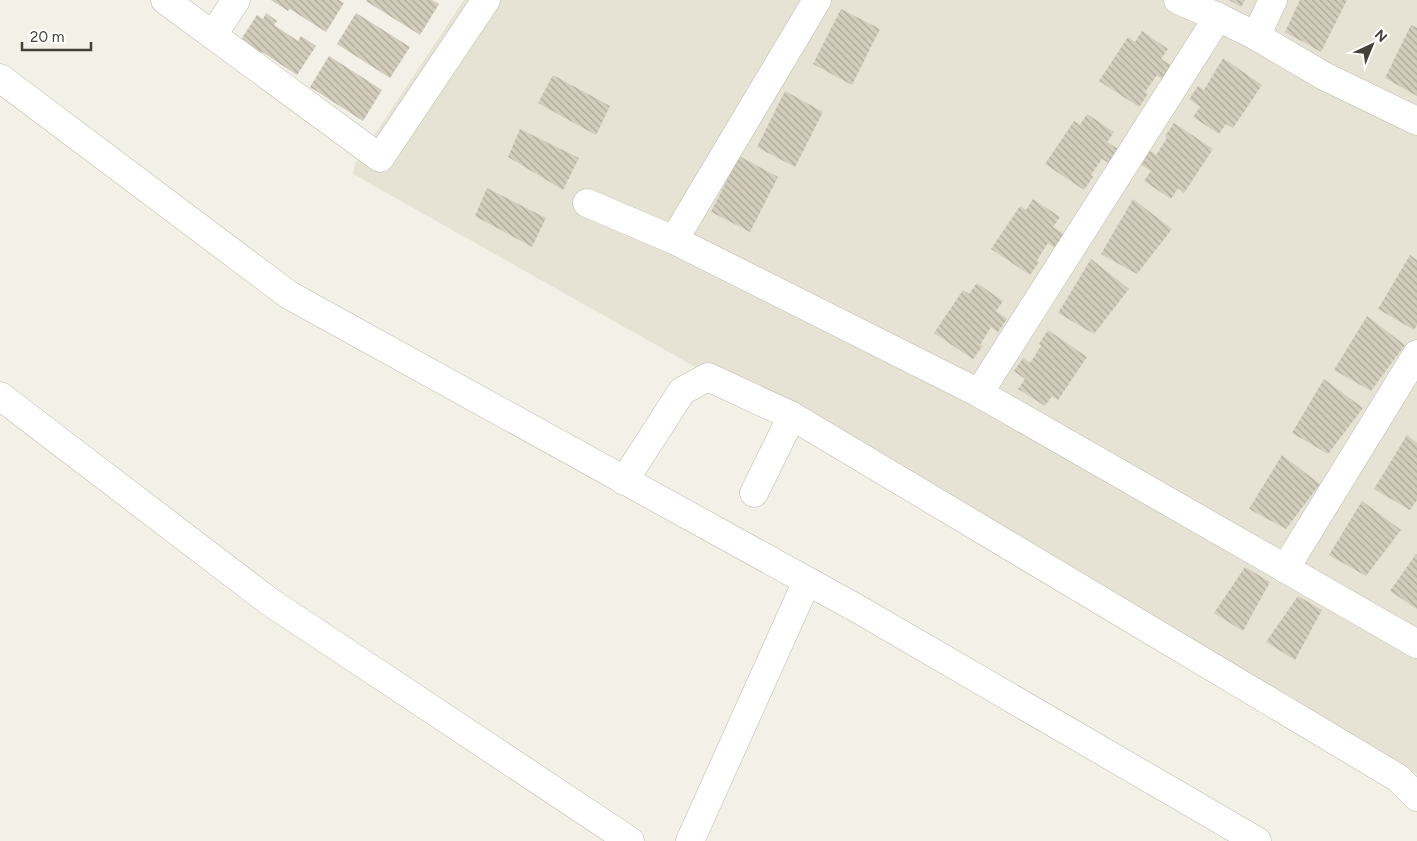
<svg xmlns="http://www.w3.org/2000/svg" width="1417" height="841" font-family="Figtree,sans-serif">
	<defs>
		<pattern id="building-back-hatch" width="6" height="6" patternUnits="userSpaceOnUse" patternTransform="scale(1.25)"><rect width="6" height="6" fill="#d3cdbd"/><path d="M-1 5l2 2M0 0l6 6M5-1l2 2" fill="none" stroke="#ada89a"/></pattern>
	</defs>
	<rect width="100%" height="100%" fill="#f2f0e7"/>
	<!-- residential -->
	<path fill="#e6e3d5" d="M 464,0 L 1417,0 L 1417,774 L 353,174 L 355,164 Z"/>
	<!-- building -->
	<g fill="url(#building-back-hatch)">
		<path d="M 271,0 L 339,0 L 344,3 L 326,32 L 290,9 L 288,11 Z"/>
		<path d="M 367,0 L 432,0 L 439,4 L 420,35 L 366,1 Z"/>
		<path d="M 1229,0 L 1245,0 L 1241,7 Z"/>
		<path d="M 1300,0 L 1347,0 L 1321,52 L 1285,32 Z"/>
		<path d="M 841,9 L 880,29 L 852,85 L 813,64 Z"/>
		<path d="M 266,13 L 277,21 L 274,25 L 298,41 L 301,36 L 316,46 L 297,75 L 262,52 L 260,54 L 240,41 L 257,15 L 263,19 Z"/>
		<path d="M 356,13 L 410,47 L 390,78 L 337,44 Z"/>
		<path d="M 1411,25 L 1417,28 L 1417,96 L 1385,78 Z"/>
		<path d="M 1142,31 L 1168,49 L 1161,59 L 1172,66 L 1163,80 L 1157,75 L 1145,92 L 1148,94 L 1139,107 L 1099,81 L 1128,37 L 1135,42 Z"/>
		<path d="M 329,56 L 382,90 L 363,121 L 310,87 Z"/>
		<path d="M 1223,58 L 1262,85 L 1233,128 L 1226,124 L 1219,134 L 1193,117 L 1200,107 L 1189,99 L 1198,86 L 1204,90 Z"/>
		<path d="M 553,75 L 610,106 L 596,135 L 538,103 Z"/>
		<path d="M 785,91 L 823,112 L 795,167 L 757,147 Z"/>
		<path d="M 1087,114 L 1114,132 L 1107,142 L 1118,149 L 1109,163 L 1102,159 L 1091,175 L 1093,177 L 1084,190 L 1045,164 L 1074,121 L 1080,125 Z"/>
		<path d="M 1174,123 L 1213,149 L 1184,193 L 1178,188 L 1171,199 L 1144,181 L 1151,171 L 1140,164 L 1149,150 L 1156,155 L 1167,138 L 1165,136 Z"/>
		<path d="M 520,129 L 579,158 L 563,190 L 508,157 Z"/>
		<path d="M 739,156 L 778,177 L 750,232 L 711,212 Z"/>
		<path d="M 487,188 L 546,218 L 532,247 L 475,216 Z"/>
		<path d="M 1033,199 L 1060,217 L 1053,227 L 1064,234 L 1055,248 L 1048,243 L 1037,260 L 1039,262 L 1030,275 L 991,249 L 1020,206 L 1026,210 Z"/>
		<path d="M 1133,199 L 1172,229 L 1137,274 L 1101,254 Z"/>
		<path d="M 1410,255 L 1417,260 L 1417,325 L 1414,330 L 1378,309 Z"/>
		<path d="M 1091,259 L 1129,289 L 1094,334 L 1058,313 Z"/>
		<path d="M 977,283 L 1003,301 L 996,311 L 1007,319 L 998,332 L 991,327 L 980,345 L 983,346 L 973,359 L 934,333 L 963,290 L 969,294 Z"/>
		<path d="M 1367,316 L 1405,345 L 1371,391 L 1334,370 Z"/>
		<path d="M 1048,330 L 1087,357 L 1058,400 L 1052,396 L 1045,406 L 1018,389 L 1025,379 L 1014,371 L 1023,358 L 1030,363 L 1041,346 L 1039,344 Z"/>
		<path d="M 1324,379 L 1363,408 L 1328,454 L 1292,433 Z"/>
		<path d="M 1407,435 L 1417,443 L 1417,500 L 1410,510 L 1374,489 Z"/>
		<path d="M 1282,455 L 1320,484 L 1286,529 L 1249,509 Z"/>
		<path d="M 1362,501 L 1401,530 L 1366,576 L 1329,555 Z"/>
		<path d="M 1416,554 L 1417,555 L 1417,609 L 1390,591 Z"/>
		<path d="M 1245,567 L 1270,582 L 1243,631 L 1214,613 Z"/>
		<path d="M 1298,596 L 1322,610 L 1295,660 L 1266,642 Z"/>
	</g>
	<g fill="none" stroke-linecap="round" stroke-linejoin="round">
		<defs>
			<g id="street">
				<path d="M 165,0 L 380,158 L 486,0"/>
				<path d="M 1178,0 L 1218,17 L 1256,36 L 1324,76 L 1417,121"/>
				<path d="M 213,35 L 236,0"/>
				<path d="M 1256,36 L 1273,0"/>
				<path d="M 0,78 L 289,295 L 858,609 L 1257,841"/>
				<path d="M 587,203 L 674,240 L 979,393 L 1417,644"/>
				<path d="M 674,240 L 817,0"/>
				<path d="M 979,393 L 1218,17"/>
				<path d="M 0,396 L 270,602 L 630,841"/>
				<path d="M 624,481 L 682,391 L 708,377 L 792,416 L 1398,778 L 1417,797"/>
				<path d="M 754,493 L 792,416"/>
				<path d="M 1285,569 L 1417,354"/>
				<path d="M 690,841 L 807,581"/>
			</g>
		</defs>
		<!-- street casing -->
		<use href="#street" stroke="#bdb9aa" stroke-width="29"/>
		<!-- street -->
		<use href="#street" stroke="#fff" stroke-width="28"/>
	</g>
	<!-- north arrow -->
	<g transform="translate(1372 45) rotate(44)" stroke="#ffffff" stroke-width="4" paint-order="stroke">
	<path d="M0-4L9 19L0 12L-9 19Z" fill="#454136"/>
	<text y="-8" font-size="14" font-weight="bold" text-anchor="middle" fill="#454136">N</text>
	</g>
	<!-- scale -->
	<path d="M22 42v8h69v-8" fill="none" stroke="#454136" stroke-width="2.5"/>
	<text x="30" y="42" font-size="15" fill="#454136" stroke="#ffffff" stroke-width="4" paint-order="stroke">20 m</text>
</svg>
